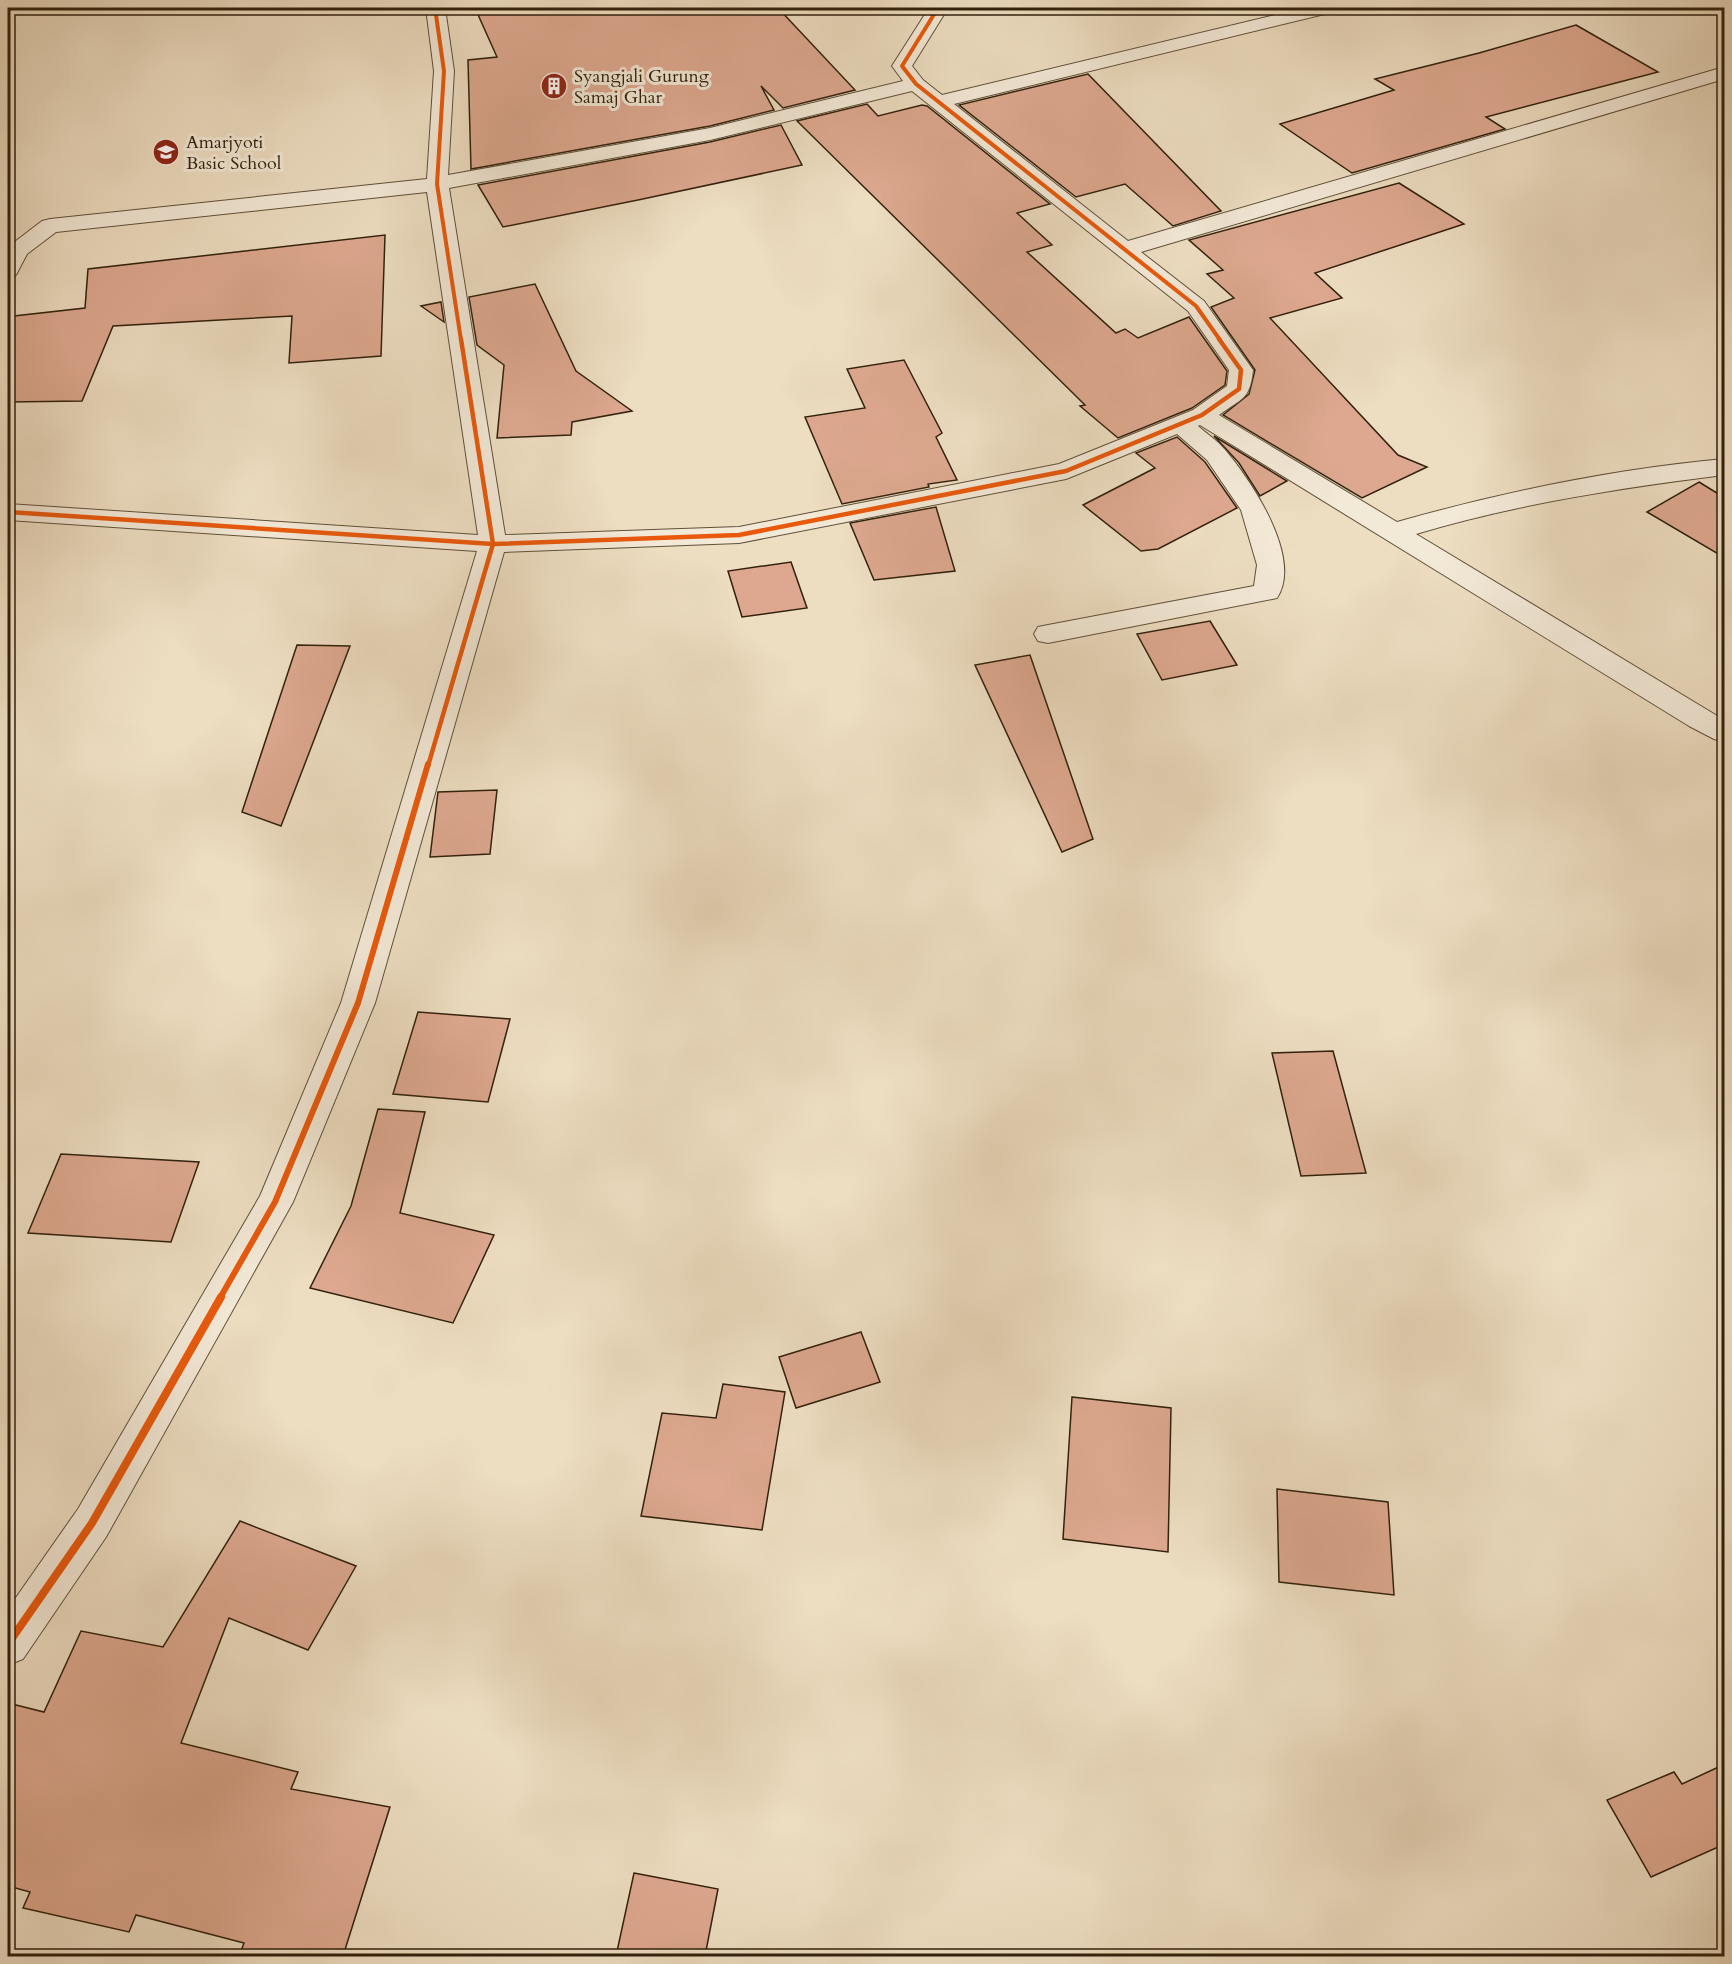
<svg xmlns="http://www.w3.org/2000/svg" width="1732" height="1964" font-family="Cardo,serif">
	<rect width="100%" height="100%" fill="#edddc1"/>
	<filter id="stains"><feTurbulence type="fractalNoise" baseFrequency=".00333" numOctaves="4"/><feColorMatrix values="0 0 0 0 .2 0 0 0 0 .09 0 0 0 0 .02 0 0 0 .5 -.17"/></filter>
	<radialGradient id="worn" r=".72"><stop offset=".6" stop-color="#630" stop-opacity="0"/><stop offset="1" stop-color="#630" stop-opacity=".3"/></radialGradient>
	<!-- building -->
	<g fill="#dda88f" stroke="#31210c" stroke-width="1.5">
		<path d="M 475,8 L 778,8 L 855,90 L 783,108 L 761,86 L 774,110 L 710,126 L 471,169 L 468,60 L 497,57 Z"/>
		<path d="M 1576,25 L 1658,72 L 1486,117 L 1505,129 L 1352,173 L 1280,124 L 1394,90 L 1375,79 L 1479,53 Z"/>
		<path d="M 1088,74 L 1221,211 L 1173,226 L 1125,184 L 1076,197 L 959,105 Z"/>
		<path d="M 867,104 L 878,116 L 922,105 L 927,106 L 1050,204 L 1017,213 L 1052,245 L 1027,252 L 1116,333 L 1125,329 L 1138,338 L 1189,317 L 1227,371 L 1225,385 L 1192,408 L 1118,438 L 1080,406 L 1085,405 L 797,121 Z"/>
		<path d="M 781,125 L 802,165 L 638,200 L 503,227 L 478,185 L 710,142 Z"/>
		<path d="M 1399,183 L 1464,224 L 1315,273 L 1342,298 L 1270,318 L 1398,455 L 1427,467 L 1362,498 L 1223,415 L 1249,394 L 1255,370 L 1211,307 L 1234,298 L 1207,274 L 1223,270 L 1189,240 Z"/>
		<path d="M 385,235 L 381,356 L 289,363 L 292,316 L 113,326 L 82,401 L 8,402 L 8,360 L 14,316 L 85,308 L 88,269 Z"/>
		<path d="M 535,284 L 576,371 L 632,411 L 572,422 L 571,435 L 497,438 L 504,365 L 477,345 L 469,297 Z"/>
		<path d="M 441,302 L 444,322 L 421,306 Z"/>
		<path d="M 904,360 L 942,433 L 936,437 L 957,480 L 928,484 L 929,487 L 842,504 L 805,417 L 865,408 L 847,369 Z"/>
		<path d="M 1214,436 L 1287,481 L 1260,496 L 1239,463 Z"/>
		<path d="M 1177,437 L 1205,462 L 1237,508 L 1158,549 L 1141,551 L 1083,505 L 1155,468 L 1136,453 Z"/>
		<path d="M 1699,482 L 1725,498 L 1725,558 L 1647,512 Z"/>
		<path d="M 936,507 L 955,571 L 874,580 L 850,523 Z"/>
		<path d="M 791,562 L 807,608 L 742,617 L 728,571 Z"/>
		<path d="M 1210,621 L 1237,665 L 1162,680 L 1137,634 Z"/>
		<path d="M 297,645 L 350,646 L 281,826 L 242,812 Z"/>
		<path d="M 1030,655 L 1093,839 L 1062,852 L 975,665 Z"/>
		<path d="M 497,790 L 490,854 L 430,857 L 438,792 Z"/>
		<path d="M 418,1012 L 510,1019 L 488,1102 L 393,1094 Z"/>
		<path d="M 1333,1051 L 1366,1173 L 1301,1176 L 1272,1053 Z"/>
		<path d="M 378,1109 L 425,1112 L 400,1213 L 494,1235 L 453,1323 L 310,1288 L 351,1206 Z"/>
		<path d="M 61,1154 L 199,1162 L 171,1242 L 28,1233 Z"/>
		<path d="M 861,1332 L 880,1382 L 796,1408 L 779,1357 Z"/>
		<path d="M 723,1384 L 785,1392 L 762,1530 L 641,1516 L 662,1413 L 716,1418 Z"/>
		<path d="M 1072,1397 L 1171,1408 L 1168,1552 L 1063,1539 Z"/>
		<path d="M 1277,1489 L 1388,1502 L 1394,1595 L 1279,1582 Z"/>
		<path d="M 240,1521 L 356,1566 L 308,1650 L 229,1618 L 181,1743 L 298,1772 L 291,1789 L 390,1807 L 343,1956 L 239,1956 L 244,1943 L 136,1915 L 129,1932 L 23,1908 L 30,1892 L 8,1886 L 8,1703 L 44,1712 L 81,1631 L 163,1647 Z"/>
		<path d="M 1725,1764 L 1725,1844 L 1651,1877 L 1607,1800 L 1674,1772 L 1682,1784 Z"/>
		<path d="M 634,1873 L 718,1889 L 705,1956 L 616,1956 Z"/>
	</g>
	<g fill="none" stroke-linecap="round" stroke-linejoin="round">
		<defs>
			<path id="minor" d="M 426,8 L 445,8 L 454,71 L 448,175 L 710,128 L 903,81 L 892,66 L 929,8 L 948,8 L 912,66 L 923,80 L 942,95 L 1304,8 L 1335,8 L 1333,12 L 954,104 L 1128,241 L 1724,67 L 1724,79 L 1141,252 L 1204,301 L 1253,370 C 1250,400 1242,398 1219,415 L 1397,522 C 1503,492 1614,469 1724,459 L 1724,475 C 1620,488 1516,504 1416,534 L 1724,720 L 1724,742 L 1714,739 L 1689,726 L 1200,425 L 1198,426 C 1207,434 1218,441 1226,451 C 1252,482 1303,558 1277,598 L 1048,643 L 1038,641 L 1034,634 L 1038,627 L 1048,625 L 1254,586 L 1257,565 L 1241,510 L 1207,460 L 1177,434 L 1066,479 L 739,543 L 504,552 L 375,1003 L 293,1202 L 106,1537 L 23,1659 L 8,1665 L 8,1609 L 78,1509 L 260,1196 L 341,1003 L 477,551 L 8,520 L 8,504 L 478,535 L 427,192 L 56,232 L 27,254 L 16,275 L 8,277 L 8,247 L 42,221 L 50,219 L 427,179 L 434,71 ZM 912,91 L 1188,311 L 1229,370 L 1227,386 L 1193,410 L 1059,464 L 739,527 L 505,535 L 449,188 L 710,140 Z"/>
		</defs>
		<!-- minor casing -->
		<use href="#minor" stroke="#605039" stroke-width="2"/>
		<!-- minor -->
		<use href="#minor" fill="#f3e9d7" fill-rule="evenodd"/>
		<defs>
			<g id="cycleway-far3">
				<path d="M 435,8 L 444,71 L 437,184 L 461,340"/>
				<path d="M 938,8 L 902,66 L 916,84 L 1196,306 L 1220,340"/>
			</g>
			<g id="cycleway-far2">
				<path d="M 8,512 L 493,544 L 739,535 L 1066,471 L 1202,415 L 1239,389 L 1241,370 L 1219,339"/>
				<path d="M 428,766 L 493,544 L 461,339"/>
			</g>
			<path id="cycleway-far1" d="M 220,1298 L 275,1202 L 358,1003 L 428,764"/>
			<path id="cycleway" d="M 8,1644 L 92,1523 L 221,1297"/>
		</defs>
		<!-- cycleway-far3 casing -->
		<use href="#cycleway-far3" stroke="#f3e9d7" stroke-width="6"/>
		<!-- cycleway-far2 casing -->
		<use href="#cycleway-far2" stroke="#f3e9d7" stroke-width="8"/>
		<!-- cycleway-far1 casing -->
		<use href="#cycleway-far1" stroke="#f3e9d7" stroke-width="10"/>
		<!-- cycleway casing -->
		<use href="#cycleway" stroke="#f3e9d7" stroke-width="11"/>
		<!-- cycleway-far3 -->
		<use href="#cycleway-far3" stroke="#e8590c" stroke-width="4"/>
		<!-- cycleway-far2 -->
		<use href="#cycleway-far2" stroke="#e8590c" stroke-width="4.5"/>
		<!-- cycleway-far1 -->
		<use href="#cycleway-far1" stroke="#e8590c" stroke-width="6"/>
		<!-- cycleway -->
		<use href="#cycleway" stroke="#e8590c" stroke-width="8"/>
	</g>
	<!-- icons -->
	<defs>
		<symbol id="building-disc" viewBox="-11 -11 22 22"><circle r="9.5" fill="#8f2418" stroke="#f3e9d7"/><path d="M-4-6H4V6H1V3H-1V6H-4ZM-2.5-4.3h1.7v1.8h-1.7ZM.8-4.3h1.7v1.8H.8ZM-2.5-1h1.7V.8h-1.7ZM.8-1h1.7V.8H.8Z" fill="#fff"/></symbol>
		<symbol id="school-disc" viewBox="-11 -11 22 22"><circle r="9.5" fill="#8f2418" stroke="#f3e9d7"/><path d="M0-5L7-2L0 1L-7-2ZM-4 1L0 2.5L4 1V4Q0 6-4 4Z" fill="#fff"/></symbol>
	</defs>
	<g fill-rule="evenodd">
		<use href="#building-disc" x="539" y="71" width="30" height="30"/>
		<use href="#school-disc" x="151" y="137" width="30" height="30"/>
	</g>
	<g text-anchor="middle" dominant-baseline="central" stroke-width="6" stroke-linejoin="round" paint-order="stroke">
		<!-- far-poi labels -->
		<g font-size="18" fill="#31210c" stroke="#f3e9d7" text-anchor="start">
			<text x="574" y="76">Syangjali Gurung<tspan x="574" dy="21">Samaj Ghar</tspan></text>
			<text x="186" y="142">Amarjyoti<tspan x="186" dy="21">Basic School</tspan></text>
		</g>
	</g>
	<!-- margin -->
	<rect width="1732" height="1964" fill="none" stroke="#edddc1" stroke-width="30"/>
	<rect x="9" y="9" width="1714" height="1946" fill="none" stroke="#31210c" stroke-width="3"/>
	<rect x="15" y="15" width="1702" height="1934" fill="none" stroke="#31210c" stroke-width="1.5"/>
	<rect width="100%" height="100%" filter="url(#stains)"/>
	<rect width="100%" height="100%" fill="url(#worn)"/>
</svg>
